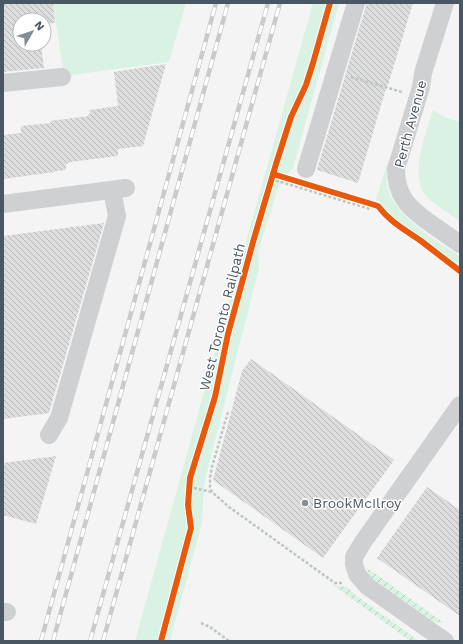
<svg xmlns="http://www.w3.org/2000/svg" width="463" height="644" font-family="'Work Sans',sans-serif">
	<defs>
		<pattern id="garden-furrows" width="10" height="10" patternUnits="userSpaceOnUse"><rect width="10" height="10" fill="#d9f2e3"/><path d="M-1 1l2-2M0 10L10 0M9 11l2-2" fill="none" stroke="#b2c7bb"/></pattern>
		<pattern id="building-back-hatch" width="6" height="6" patternUnits="userSpaceOnUse"><rect width="6" height="6" fill="#ddddde"/><path d="M-1 5l2 2M0 0l6 6M5-1l2 2" fill="none" stroke="#b5b6b7"/></pattern>
	</defs>
	<rect width="100%" height="100%" fill="#f4f4f4"/>
	<!-- green -->
	<g fill="#d9f2e3">
		<path d="M 53,3 L 186,3 L 169,62 L 64,76 Z"/>
		<path d="M 313,3 L 339,3 L 293,168 L 278,188 L 258,252 L 259,268 L 204,484 L 202,523 L 170,641 L 135,641 L 209,374 Z"/>
		<path d="M 433,110 L 444,117 L 460,122 L 460,221 C 450,214 435,205 427,197 C 408,177 426,133 433,110 Z"/>
		<path d="M 388,161 C 387,169 386,177 387,186 C 394,217 435,239 460,257 L 460,265 L 388,214 C 385,208 382,203 376,199 Z"/>
	</g>
	<!-- garden -->
	<g fill="url(#garden-furrows)">
		<path d="M 366,567 L 444,623 L 434,622 L 370,577 Z"/>
		<path d="M 333,585 C 337,586 342,586 346,587 C 349,587 355,595 358,597 L 419,641 L 410,641 Z"/>
	</g>
	<!-- building -->
	<g fill="url(#building-back-hatch)">
		<path d="M 3,3 L 53,3 L 55,23 L 45,24 L 47,33 L 44,34 L 44,20 L 20,20 L 20,44 L 41,44 L 44,68 L 3,72 Z"/>
		<path d="M 366,3 L 413,3 L 388,85 L 387,85 L 358,183 L 317,170 L 366,6 Z"/>
		<path d="M 166,64 L 143,146 L 118,149 L 118,156 L 70,162 L 70,163 L 66,164 L 66,170 L 55,171 L 55,172 L 3,179 L 3,135 L 21,133 L 21,126 L 51,123 L 50,121 L 88,116 L 88,114 L 90,114 L 89,110 L 118,106 L 114,72 Z"/>
		<path d="M 104,223 L 49,413 L 3,419 L 3,236 Z"/>
		<path d="M 251,359 L 394,460 L 323,558 L 213,480 L 242,371 Z"/>
		<path d="M 56,456 L 36,524 L 3,515 L 3,463 Z"/>
		<path d="M 427,487 L 460,510 L 460,616 L 377,558 Z"/>
	</g>
	<g fill="none" stroke-linecap="round" stroke-linejoin="round">
		<!-- path -->
		<g stroke="#bcc7c4" stroke-width="2.5" stroke-dasharray="3 2" stroke-linecap="butt">
			<path d="M 351,77 L 402,92"/>
			<path d="M 271,179 L 370,209"/>
			<path d="M 228,412 L 212,467 L 210,478 L 210,487 L 212,492 L 229,507 L 335,583 L 342,583"/>
			<path d="M 189,487 L 212,492"/>
			<path d="M 201,623 L 210,627 L 229,641"/>
		</g>
		<!-- minor -->
		<g stroke="#ced0d2" stroke-width="18">
			<path d="M 445,3 L 423,73 L 421,87 L 396,169 C 396,179 398,190 404,199 C 414,215 444,232 460,244"/>
			<path d="M 3,83 L 62,77"/>
			<path d="M 306,169 L 356,3"/>
			<path d="M 3,204 L 126,188"/>
			<path d="M 49,435 L 59,418 L 117,216 L 112,190"/>
			<path d="M 3,612 L 7,612"/>
			<path d="M 445,641 L 367,586 L 357,574 L 354,564 L 354,557 L 363,542 L 460,405"/>
		</g>
		<defs>
			<g id="rail">
				<path d="M 41,641 L 216,3"/>
				<path d="M 53,641 L 228,3"/>
				<path d="M 90,641 L 268,3"/>
				<path d="M 103,641 L 280,3"/>
			</g>
		</defs>
		<!-- rail casing -->
		<use href="#rail" stroke="#c9cacc" stroke-width="4.5"/>
		<!-- rail -->
		<use href="#rail" stroke="#fff" stroke-width="3" stroke-dasharray="9" stroke-linecap="butt"/>
		<defs>
			<g id="cycleway">
				<path d="M 273,174 L 378,206 C 390,222 404,229 421,241 C 434,251 447,261 460,271"/>
				<path d="M 161,641 L 191,528 L 188,505 L 190,478 L 215,397 L 228,334 L 253,242 L 276,164 L 291,117 L 306,85 L 313,63 L 330,3"/>
			</g>
		</defs>
		<!-- cycleway casing -->
		<use href="#cycleway" stroke="#fff" stroke-width="8"/>
		<!-- cycleway -->
		<use href="#cycleway" stroke="#e8590c" stroke-width="6"/>
	</g>
	<!-- markers -->
	<circle fill="#868d94" stroke="#fff" stroke-width="1.5" cx="305" cy="503" r="4"/>
	<g text-anchor="middle" dominant-baseline="central" stroke-width="3" stroke-linejoin="round" paint-order="stroke">
		<!-- street labels -->
		<g font-size="14" fill="#4a5661" stroke="#fff">
			<text transform="translate(410 124) rotate(-75)">Perth Avenue</text>
			<text transform="translate(222 317) rotate(-76)">West Toronto Railpath</text>
		</g>
		<!-- poi labels -->
		<g font-size="14" fill="#4a5661" stroke="#fff" text-anchor="start">
			<text x="313" y="503">BrookMcIlroy</text>
		</g>
	</g>
	<!-- border -->
	<rect width="463" height="644" fill="none" stroke="#4a5661" stroke-width="8"/>
	<!-- north arrow -->
	<g transform="translate(32 32) rotate(51)"><circle r="19" fill="#ffffff" stroke="#b7bbc0"/>
	<path d="M0-3L7 15L0 10L-7 15Z" fill="#868d94"/>
	<text y="-6" font-size="11" font-weight="bold" text-anchor="middle" fill="#4a5661">N</text>
	</g>
</svg>
